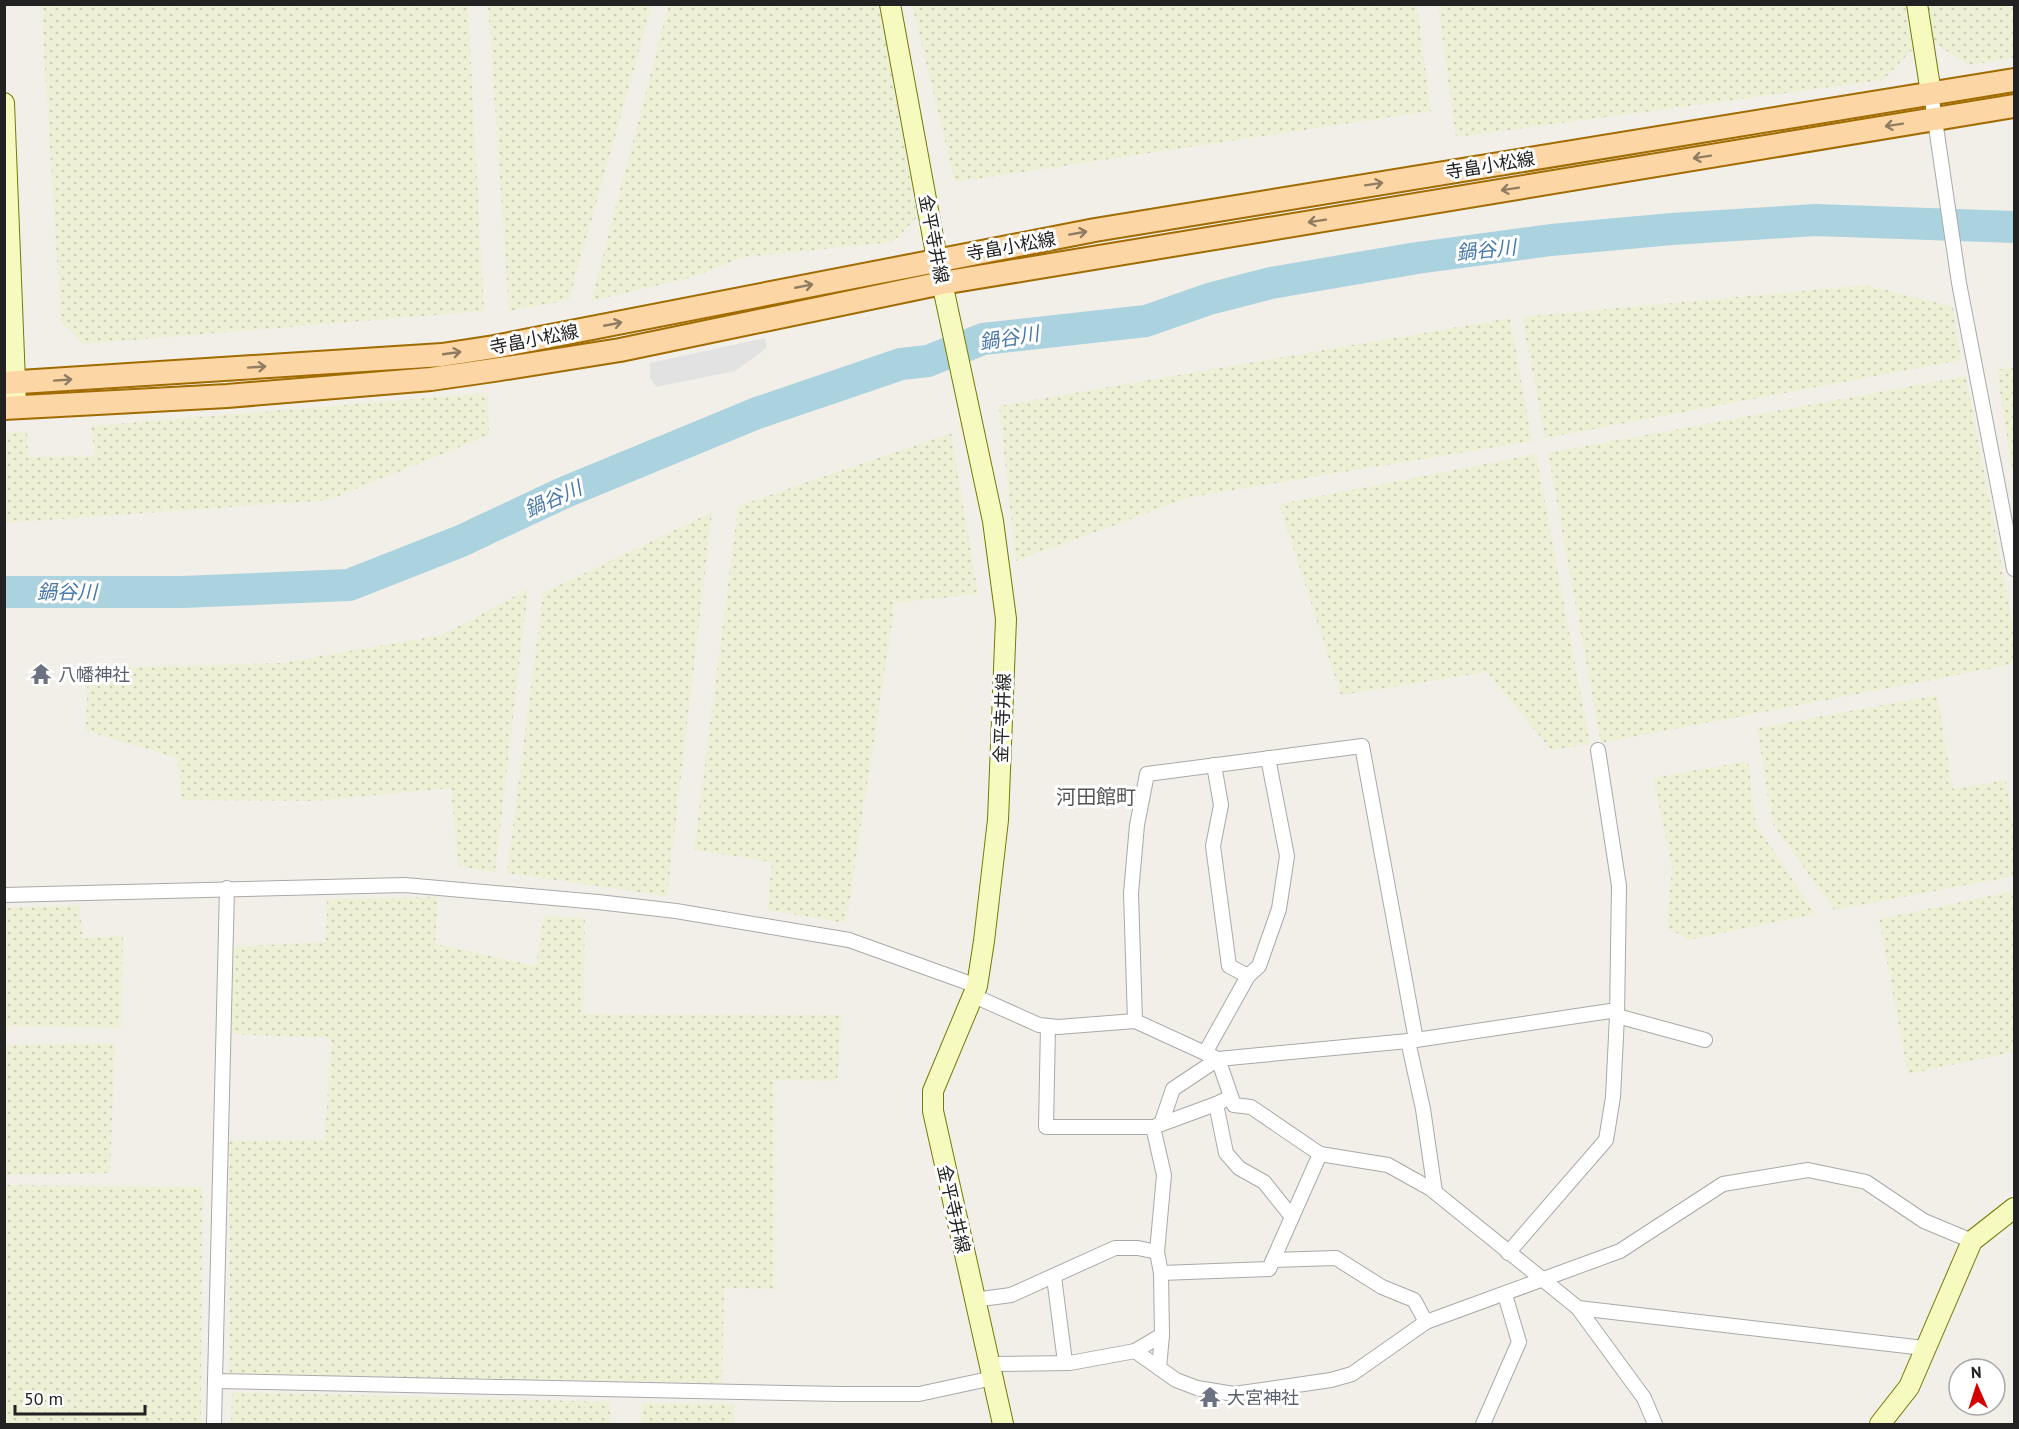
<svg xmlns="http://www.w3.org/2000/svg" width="2019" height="1429" font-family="'PT Sans','Noto Sans JP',sans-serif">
	<defs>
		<pattern id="farmland-dots" width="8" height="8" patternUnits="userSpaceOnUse" patternTransform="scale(1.5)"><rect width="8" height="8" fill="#eef0d5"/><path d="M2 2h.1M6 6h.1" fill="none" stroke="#ccceb7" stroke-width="1.8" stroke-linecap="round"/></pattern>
	</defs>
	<rect width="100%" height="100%" fill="#f2efe9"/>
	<!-- farmland -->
	<g fill="url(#farmland-dots)">
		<path d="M 669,4 L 879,5 L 917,217 L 893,242 L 744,257 L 693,277 L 591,301 Z"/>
		<path d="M 41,5 L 468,5 L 484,311 L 83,344 L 61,323 Z"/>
		<path d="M 488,5 L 652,5 L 569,300 L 509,311 Z"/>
		<path d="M 912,5 L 1417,5 L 1431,111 L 955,182 Z"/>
		<path d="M 1438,5 L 1905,5 L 1912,50 L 1883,80 L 1456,137 Z"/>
		<path d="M 1928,5 L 2014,5 L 2014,58 L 1968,65 L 1934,43 Z"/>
		<path d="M 1866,285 L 1953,307 L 1961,360 L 1545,438 L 1522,317 Z"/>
		<path d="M 1510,318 L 1532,441 L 1191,497 L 1016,561 L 999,406 Z"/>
		<path d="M 2014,367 L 2014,484 L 1997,370 Z"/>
		<path d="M 1966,376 L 2014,631 L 2014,664 L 1601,743 L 1548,453 Z"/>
		<path d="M 487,393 L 489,435 L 329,500 L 5,523 L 5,432 L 27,432 L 28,457 L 95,456 L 91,426 Z"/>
		<path d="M 951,433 L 978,594 L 895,603 L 846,923 L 767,910 L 772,862 L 694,850 L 738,506 Z"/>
		<path d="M 1536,454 L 1590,744 L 1551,750 L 1487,672 L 1341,695 L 1279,504 Z"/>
		<path d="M 712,512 L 667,896 L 507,873 L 543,593 Z"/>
		<path d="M 528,589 L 495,872 L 458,866 L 451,788 L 314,801 L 182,800 L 177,758 L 86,731 L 88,668 L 280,663 L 442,635 Z"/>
		<path d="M 1937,695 L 1953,789 L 2006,780 L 2014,832 L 2014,876 L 1834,910 L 1772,823 L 1757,728 Z"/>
		<path d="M 1748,761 L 1756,824 L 1815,914 L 1688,940 L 1667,927 L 1672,867 L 1653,778 Z"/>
		<path d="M 2014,891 L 2014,1052 L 1908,1074 L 1879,919 Z"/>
		<path d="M 438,897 L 435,944 L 536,966 L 544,916 L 585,918 L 583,1014 L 842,1015 L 837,1081 L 775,1080 L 775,1289 L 724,1288 L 722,1383 L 230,1374 L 229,1141 L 325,1140 L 331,1038 L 232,1034 L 231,947 L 326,942 L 327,899 Z"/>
		<path d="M 79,905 L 83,939 L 123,935 L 121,1028 L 5,1026 L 5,908 Z"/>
		<path d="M 115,1043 L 110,1173 L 5,1175 L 5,1045 Z"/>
		<path d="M 5,1185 L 202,1187 L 201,1424 L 5,1424 Z"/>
		<path d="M 232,1392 L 610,1402 L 610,1424 L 231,1424 Z"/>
		<path d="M 642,1403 L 734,1404 L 734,1424 L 641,1424 Z"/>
	</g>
	<!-- parking -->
	<path fill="#e2e2e2" d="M 765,338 L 767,348 L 735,371 L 656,387 L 650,378 L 650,363 Z"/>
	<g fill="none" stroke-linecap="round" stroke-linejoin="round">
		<!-- river -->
		<path stroke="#aad3df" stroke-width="32" d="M 4,592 L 182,592 L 349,585 L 461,541 L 563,493 L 757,413 L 901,364 L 928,361 L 983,339 L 1146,321 L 1209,299 L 1271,283 L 1417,258 L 1551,240 L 1672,229 L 1816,220 L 2014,227"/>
		<defs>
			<g id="street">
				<path d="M 1931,93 L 1959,283 L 2014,569"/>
				<path d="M 1214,765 L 1221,805 L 1213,846 L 1229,966 L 1248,976"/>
				<path d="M 227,888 L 215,1381 L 840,1394 L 919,1394 L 993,1378"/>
				<path d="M 4,895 L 405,885 L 598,902 L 676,911 L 849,940 L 977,986"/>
				<path d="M 972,995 L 1039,1025 L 1058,1027 L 1135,1021 L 1218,1059 L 1234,1105 L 1251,1107 L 1320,1154 L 1388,1165 L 1431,1189 L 1578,1308 L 1644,1398 L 1655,1424"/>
				<path d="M 1617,1016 L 1705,1040"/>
				<path d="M 1135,1021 L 1131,893 L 1137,825 L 1147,774 L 1362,746 L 1416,1040 L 1408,1041"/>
				<path d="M 1048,1026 L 1046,1127 L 1153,1127 L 1164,1175 L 1157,1252 L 1161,1273 L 1162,1335"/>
				<path d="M 1416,1040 L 1617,1010"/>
				<path d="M 1205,1053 L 1248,976 L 1259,966 L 1279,909 L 1287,856 L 1268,758"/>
				<path d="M 1231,1097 L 1216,1104 L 1226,1153 L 1239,1168 L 1264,1182 L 1292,1217"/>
				<path d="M 1161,1124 L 1173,1089 L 1218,1059 L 1408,1041 L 1423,1109 L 1435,1192"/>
				<path d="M 1156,1126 L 1216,1104"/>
				<path d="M 1508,1253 L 1606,1140 L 1613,1097 L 1617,1016 L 1619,886 L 1598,750"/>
				<path d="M 1273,1260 L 1336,1258 L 1382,1287 L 1414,1300 L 1426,1322"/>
				<path d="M 1161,1273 L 1269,1269 L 1320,1154"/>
				<path d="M 1054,1277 L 1065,1362"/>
				<path d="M 974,1300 L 1011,1295 L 1115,1248 L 1138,1248 L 1157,1252"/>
				<path d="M 1578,1308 L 1924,1348"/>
				<path d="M 1135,1351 L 1162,1335 L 1159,1368"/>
				<path d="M 990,1364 L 1070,1363 L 1135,1351 L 1176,1380 L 1197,1388 L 1234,1394 L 1331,1380 L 1352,1374 L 1426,1322 L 1620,1251 L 1723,1184 L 1808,1170 L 1866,1182 L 1924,1221 L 1972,1241"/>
				<path d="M 214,1424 L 215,1381"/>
				<path d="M 1483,1424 L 1519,1342 L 1505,1295"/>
			</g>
			<g id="secondary">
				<path d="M 890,4 L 937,259 L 993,521 L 1006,619 L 998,820 L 984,941 L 977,986 L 933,1091 L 933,1111 L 1003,1424"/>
				<path d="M 1917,4 L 1931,93"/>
				<path d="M 4,103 L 16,407"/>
				<path d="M 1880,1424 L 1909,1387 L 1972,1241 L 2014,1208"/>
			</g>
			<g id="primary">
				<path d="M 4,383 L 442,355 L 494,347 L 1095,230 L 2014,80"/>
				<path d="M 4,408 L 227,396 L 431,379 L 494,370 L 620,350 L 942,283 L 2014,106"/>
			</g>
		</defs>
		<!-- street casing -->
		<use href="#street" stroke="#a9a9a9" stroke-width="16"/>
		<!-- secondary casing -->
		<use href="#secondary" stroke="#707d05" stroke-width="22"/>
		<!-- primary casing -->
		<use href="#primary" stroke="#a06b00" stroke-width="26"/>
		<!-- street -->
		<use href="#street" stroke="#fff" stroke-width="14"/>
		<!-- secondary -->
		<use href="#secondary" stroke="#f7fabf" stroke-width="20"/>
		<!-- primary -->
		<use href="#primary" stroke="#fcd6a4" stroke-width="22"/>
	</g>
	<!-- one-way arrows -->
	<defs><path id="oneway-shaft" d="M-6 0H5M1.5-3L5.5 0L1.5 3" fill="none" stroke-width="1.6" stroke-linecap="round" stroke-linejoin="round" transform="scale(1.5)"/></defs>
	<g stroke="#8f7c63">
		<use href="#oneway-shaft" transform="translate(1894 125) rotate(171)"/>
		<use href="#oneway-shaft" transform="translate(1702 157) rotate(171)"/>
		<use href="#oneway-shaft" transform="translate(1374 184) rotate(-9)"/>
		<use href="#oneway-shaft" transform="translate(1510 189) rotate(171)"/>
		<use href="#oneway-shaft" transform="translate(1317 221) rotate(171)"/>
		<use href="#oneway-shaft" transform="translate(1078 233) rotate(-10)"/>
		<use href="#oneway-shaft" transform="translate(804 286) rotate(-11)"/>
		<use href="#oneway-shaft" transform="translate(613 324) rotate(-11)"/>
		<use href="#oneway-shaft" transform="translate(452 353) rotate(-8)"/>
		<use href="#oneway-shaft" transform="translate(257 367) rotate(-4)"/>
		<use href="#oneway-shaft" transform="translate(63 380) rotate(-4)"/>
	</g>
	<!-- icons -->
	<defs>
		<symbol id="temple-bare" viewBox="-9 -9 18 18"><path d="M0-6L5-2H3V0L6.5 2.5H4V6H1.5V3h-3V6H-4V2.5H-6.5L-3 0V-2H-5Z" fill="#6b7280" stroke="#fff" stroke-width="2.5" paint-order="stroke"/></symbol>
	</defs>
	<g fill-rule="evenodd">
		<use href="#temple-bare" x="26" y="659" width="30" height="30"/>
		<use href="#temple-bare" x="1195" y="1382" width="30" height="30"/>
	</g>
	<g text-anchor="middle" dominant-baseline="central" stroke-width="6" stroke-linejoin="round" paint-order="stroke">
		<!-- street labels -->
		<g font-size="18" fill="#222" stroke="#fff">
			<text transform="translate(1490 165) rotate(-9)">寺畠小松線</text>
			<text transform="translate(934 239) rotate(79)">金平寺井線</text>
			<text transform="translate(1011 246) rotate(-10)">寺畠小松線</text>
			<text transform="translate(534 339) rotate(-11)">寺畠小松線</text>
			<text transform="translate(1002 718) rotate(-88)">金平寺井線</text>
			<text transform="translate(954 1209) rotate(77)">金平寺井線</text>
		</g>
		<!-- worship labels -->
		<g font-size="18" fill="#5b616d" stroke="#fff" text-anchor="start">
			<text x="58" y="674">八幡神社</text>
			<text x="1227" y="1397">大宮神社</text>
		</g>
		<!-- water labels -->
		<g font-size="20" font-style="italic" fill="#4a7aab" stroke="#fff">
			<text transform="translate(1486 250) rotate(-6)">鍋谷川</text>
			<text transform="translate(1009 338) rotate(-9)">鍋谷川</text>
			<text transform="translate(553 499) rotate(-24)">鍋谷川</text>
			<text x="67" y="592">鍋谷川</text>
		</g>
		<!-- neighbourhood labels -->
		<g font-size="20" fill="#555" stroke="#fff">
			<text x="1096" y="797">河田館町</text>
		</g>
	</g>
	<!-- border -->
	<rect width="2019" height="1429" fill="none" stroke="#222222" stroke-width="12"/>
	<!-- north arrow -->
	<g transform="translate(1977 1387) rotate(357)"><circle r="28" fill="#ffffff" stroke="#a7a7a7" stroke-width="1.5"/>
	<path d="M0-4.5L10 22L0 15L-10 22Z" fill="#d40000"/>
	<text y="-9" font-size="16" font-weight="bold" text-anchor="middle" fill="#222222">N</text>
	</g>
	<!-- scale -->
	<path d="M15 1405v9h130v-9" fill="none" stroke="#222222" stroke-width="3"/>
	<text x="24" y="1405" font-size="18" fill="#222222" stroke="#ffffff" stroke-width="4.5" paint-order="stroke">50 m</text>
</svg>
